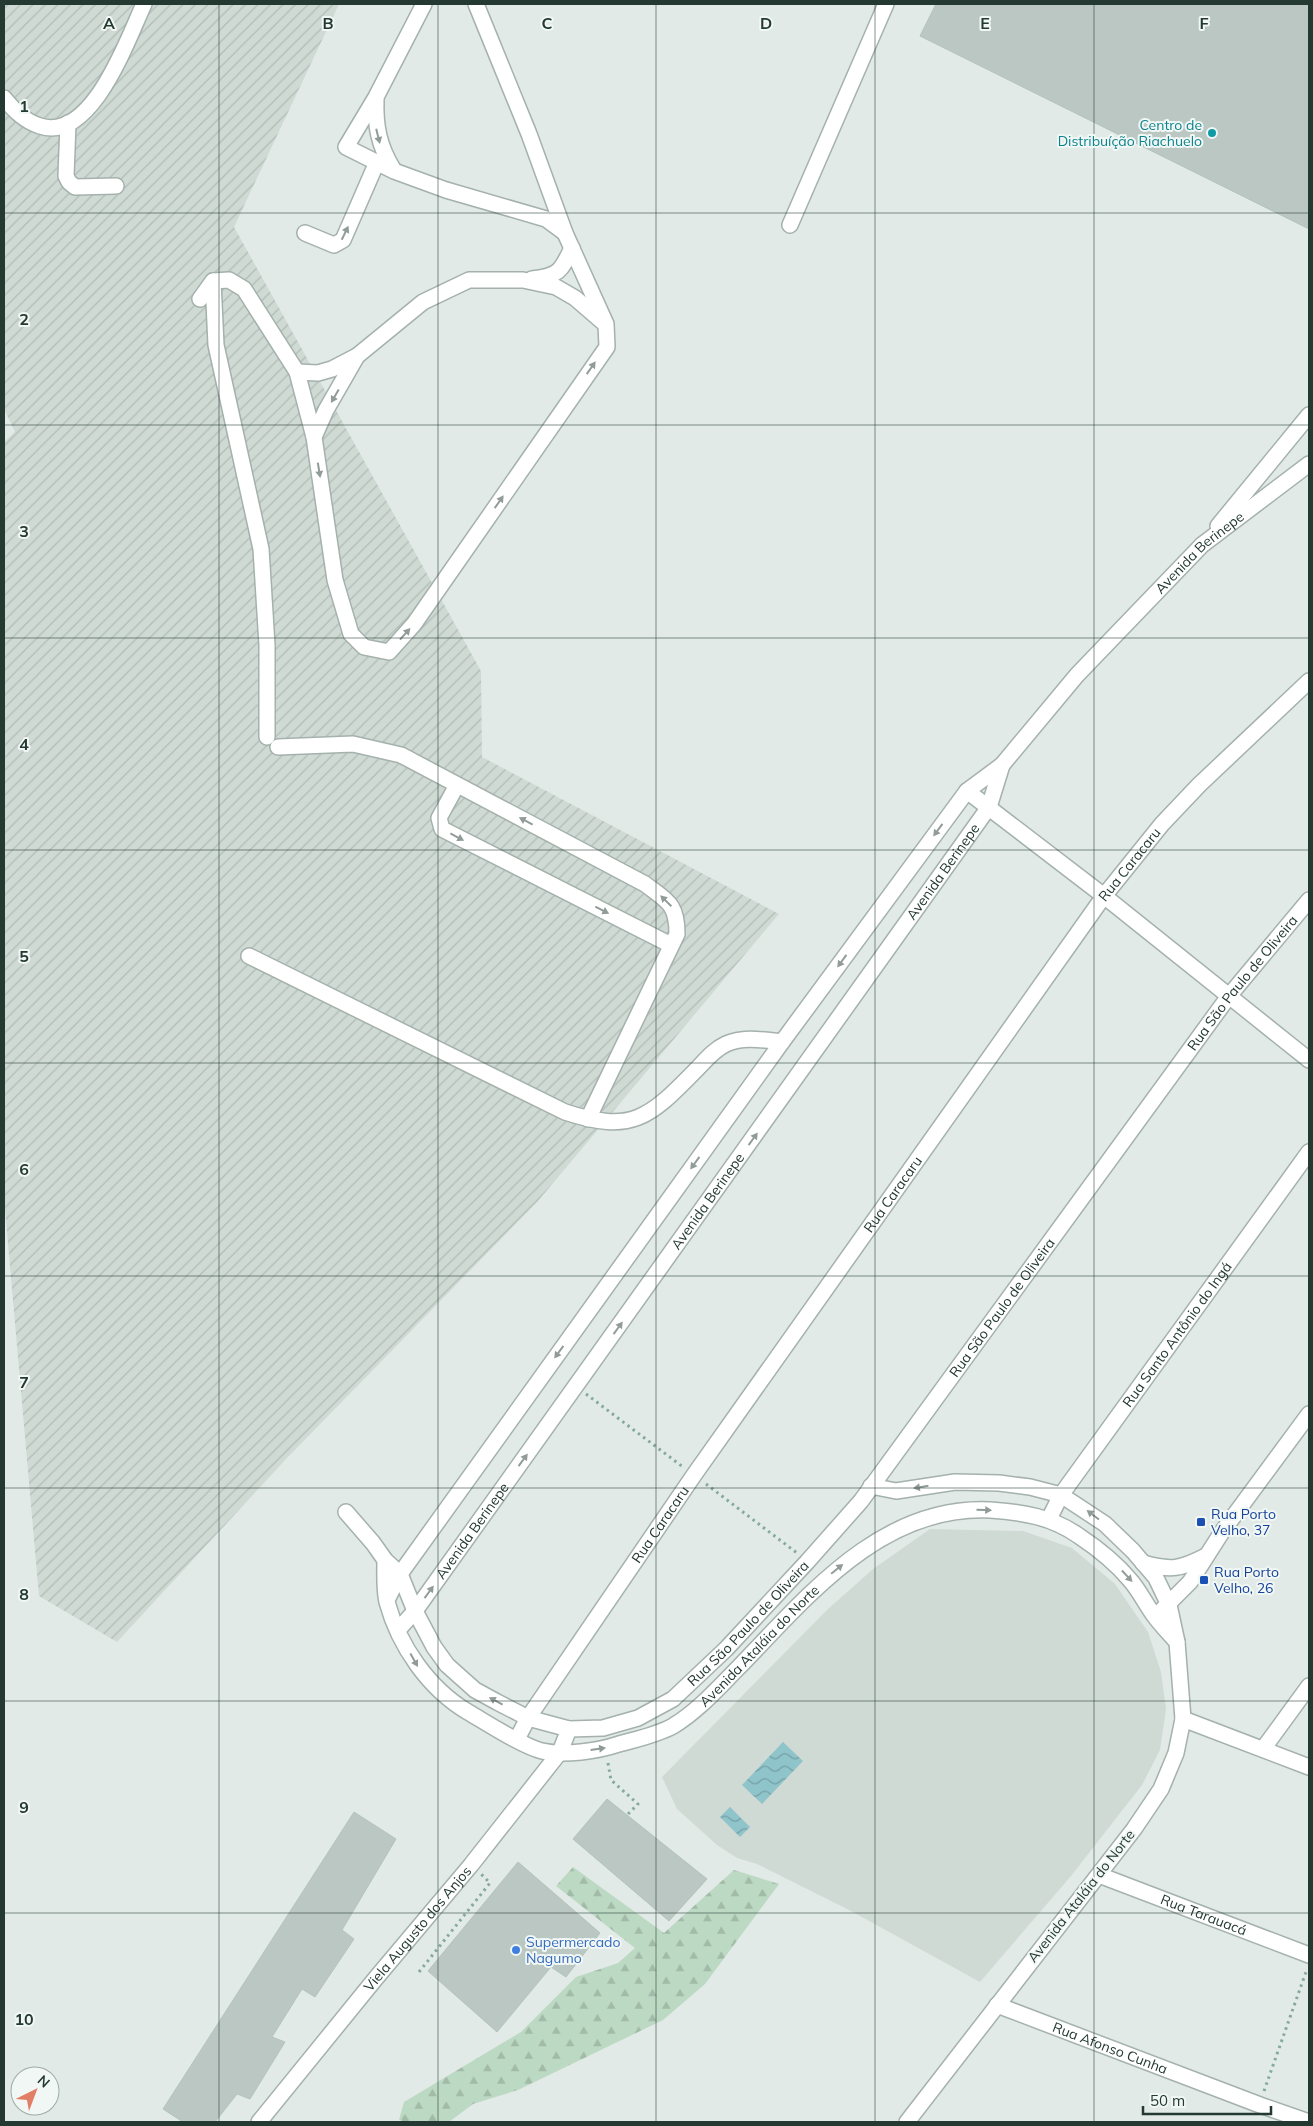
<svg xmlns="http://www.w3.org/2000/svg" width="1313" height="2126" font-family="Mulish,sans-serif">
	<defs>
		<pattern id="industrial-furrows" width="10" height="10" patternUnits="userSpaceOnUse" patternTransform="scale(1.25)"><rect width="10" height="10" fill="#d0dad5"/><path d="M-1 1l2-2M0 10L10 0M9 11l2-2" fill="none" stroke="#b2bcb7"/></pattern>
		<pattern id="forest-firs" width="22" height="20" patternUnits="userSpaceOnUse" patternTransform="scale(1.25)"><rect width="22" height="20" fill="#bcd9c3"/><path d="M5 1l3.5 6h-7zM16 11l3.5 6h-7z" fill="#a1bba8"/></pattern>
		<pattern id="water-waves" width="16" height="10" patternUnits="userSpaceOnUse" patternTransform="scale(1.25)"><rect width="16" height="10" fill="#8fc4ca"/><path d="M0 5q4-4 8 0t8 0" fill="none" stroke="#74a0a5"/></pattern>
	</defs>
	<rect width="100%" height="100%" fill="#e1eae6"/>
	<!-- built -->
	<path fill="#d0dad5" d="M 930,1529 L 1023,1531 L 1072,1548 L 1115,1584 L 1148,1632 L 1161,1672 L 1166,1709 L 1160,1750 L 1142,1785 L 1071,1876 L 980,1982 L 851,1911 L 757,1864 L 737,1858 L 717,1845 L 677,1809 L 662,1777 L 828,1609 L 873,1569 Z"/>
	<!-- industrial -->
	<path fill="url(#industrial-furrows)" d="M 4,4 L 339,4 L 234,227 L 481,671 L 482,757 L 779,914 L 538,1201 L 286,1459 L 117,1642 L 39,1596 L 4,1198 L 4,442 L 15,432 L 4,409 Z"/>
	<!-- forest -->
	<path fill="url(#forest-firs)" d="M 573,1867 L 664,1933 L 734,1870 L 779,1884 L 705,1984 L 663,2020 L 518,2090 L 473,2104 L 449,2122 L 407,2122 L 399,2120 L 404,2102 L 521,2032 L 576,1977 L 618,1963 L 635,1948 L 556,1886 Z"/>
	<!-- water -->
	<g fill="url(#water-waves)">
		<path d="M 783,1742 L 803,1761 L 762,1804 L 742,1785 Z"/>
		<path d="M 730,1807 L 750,1827 L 740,1837 L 720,1817 Z"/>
	</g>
	<!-- building -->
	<g fill="#bac7c2" stroke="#b4c3bc">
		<path d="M 936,4 L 1309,4 L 1309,229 L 920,36 Z"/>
		<path d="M 607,1799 L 707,1879 L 669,1921 L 573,1839 Z"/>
		<path d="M 354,1812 L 396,1839 L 342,1930 L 354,1939 L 315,1997 L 302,1989 L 272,2037 L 285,2042 L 250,2099 L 237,2094 L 215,2122 L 183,2122 L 163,2109 Z"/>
		<path d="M 518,1862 L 600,1933 L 566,1977 L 551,1967 L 497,2032 L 428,1971 Z"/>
	</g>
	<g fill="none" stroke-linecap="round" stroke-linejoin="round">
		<defs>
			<g id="minor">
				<path d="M 424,4 L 376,97 L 346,147 L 394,171 L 446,190 L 546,219 L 565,233"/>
				<path d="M 4,98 C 14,110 24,121 40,126 C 92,143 128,38 144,4"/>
				<path d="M 376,99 C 375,126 379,146 393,169"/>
				<path d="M 68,123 L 66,176 L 69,182 L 75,187 L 116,186"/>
				<path d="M 790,225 L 886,4"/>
				<path d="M 305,233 L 334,245 L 343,240 L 377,162"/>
				<path d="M 532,279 C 559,276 561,271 572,248"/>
				<path d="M 213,281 L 216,345 L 261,549 L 267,645 L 267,737"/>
				<path d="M 200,299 L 213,281 L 229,280 L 244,289 L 297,372 L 314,437 L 335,580 L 351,634 L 364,647 L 389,652 L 414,624 L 607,347 L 606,324 L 565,233 L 529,134 L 476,4"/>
				<path d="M 297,372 L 318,373 L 332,369 L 357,356 L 423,302 L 469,280 L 523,280 L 556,287 L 575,298 L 604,323"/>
				<path d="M 314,437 L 326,410 L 357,356"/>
				<path d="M 1218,526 L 1309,415"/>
				<path d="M 278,747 L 353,744 L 401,755 L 645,884 C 667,901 677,903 677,934 L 588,1119"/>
				<path d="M 457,785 L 439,818 L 442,829 L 671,945"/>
				<path d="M 967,791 L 1104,896 L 1309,1060"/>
				<path d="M 249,956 L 565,1112 C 632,1134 649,1118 695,1071 C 704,1062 713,1050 726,1044 C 744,1036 763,1040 782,1042"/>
				<path d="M 871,1486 L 896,1491 L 955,1482 L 999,1483 L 1030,1487 L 1061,1495 L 1105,1524 L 1133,1551 L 1156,1578 L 1169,1605 L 1177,1642 L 1183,1719 L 1176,1753 L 1161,1789 L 1134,1829 L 907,2122"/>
				<path id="s1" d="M 346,1512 L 373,1543 L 385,1560 L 400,1574 L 415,1611 L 434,1647 L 447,1665 L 475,1690 L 497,1702 L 528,1718 L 569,1729 L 603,1728 L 638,1718 L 673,1699 L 726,1649 L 807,1562 L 861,1501 L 1229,996 L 1309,900"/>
				<path id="s2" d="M 1049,1519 L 1061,1495 L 1309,1152"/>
				<path id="s3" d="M 385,1560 C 385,1573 384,1589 387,1602 C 399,1646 429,1689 468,1712 C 487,1723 522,1746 542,1751 C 564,1756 598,1751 619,1744 C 637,1739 657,1735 673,1726 C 698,1711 719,1687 739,1667 C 808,1596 881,1505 990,1510 C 1023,1512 1052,1517 1079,1536 C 1097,1548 1116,1563 1130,1580 C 1139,1590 1145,1603 1153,1614 C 1160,1624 1169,1633 1177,1642"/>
				<path d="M 1143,1563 C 1171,1571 1181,1569 1206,1556"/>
				<path id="s4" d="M 387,1600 L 400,1574 L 782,1042 L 967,791 L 1002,765 L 1077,675 L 1202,545 L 1309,464"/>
				<path d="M 1162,1610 L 1190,1582 L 1222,1532 L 1309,1414"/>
				<path id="s5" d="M 398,1630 L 415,1611 L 989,807 L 1002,765"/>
				<path d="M 1183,1719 L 1309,1767"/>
				<path id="s6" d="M 517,1739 L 528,1718 L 694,1475 L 1104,896 L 1162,824 L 1199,785 L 1309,681"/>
				<path d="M 1263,1749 L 1309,1686"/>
				<path id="s7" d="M 1099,1875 L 1309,1955"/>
				<path id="s8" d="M 997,2005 L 1260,2105 L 1309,2122"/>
				<path id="s9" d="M 259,2122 L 376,1978 L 471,1865 L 560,1752 L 569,1729"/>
			</g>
		</defs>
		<!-- minor casing -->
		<use href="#minor" stroke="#a4b1ac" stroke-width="18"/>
		<!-- path -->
		<g stroke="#85aa9d" stroke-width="3" stroke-dasharray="2.5 4" stroke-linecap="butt">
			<path d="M 586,1394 L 683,1467"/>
			<path d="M 706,1484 L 797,1553"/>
			<path d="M 608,1763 L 611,1780 L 638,1804 L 627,1815"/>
			<path d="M 419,1972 L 490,1883 L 481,1874"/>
			<path d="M 1264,2091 L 1307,1969"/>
		</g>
		<!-- minor -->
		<use href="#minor" stroke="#fff" stroke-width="15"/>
	</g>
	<!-- one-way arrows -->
	<defs><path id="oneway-solid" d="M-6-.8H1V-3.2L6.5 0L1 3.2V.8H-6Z" transform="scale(1.25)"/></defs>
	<g fill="#919c98">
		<use href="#oneway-solid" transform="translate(378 136) rotate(76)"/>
		<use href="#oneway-solid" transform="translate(345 233) rotate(-64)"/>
		<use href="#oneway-solid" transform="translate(591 368) rotate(-55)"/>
		<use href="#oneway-solid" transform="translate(335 396) rotate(120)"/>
		<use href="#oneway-solid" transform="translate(319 470) rotate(81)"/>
		<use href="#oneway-solid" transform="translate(499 502) rotate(-55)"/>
		<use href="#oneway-solid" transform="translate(405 634) rotate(-48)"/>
		<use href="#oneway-solid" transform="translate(526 821) rotate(-152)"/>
		<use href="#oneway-solid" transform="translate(938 830) rotate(126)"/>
		<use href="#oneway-solid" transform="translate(457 837) rotate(28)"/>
		<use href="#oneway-solid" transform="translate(666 901) rotate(-136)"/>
		<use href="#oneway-solid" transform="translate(602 910) rotate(27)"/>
		<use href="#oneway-solid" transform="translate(842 961) rotate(126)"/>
		<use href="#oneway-solid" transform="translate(753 1139) rotate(-54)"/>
		<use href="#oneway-solid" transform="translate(695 1163) rotate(126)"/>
		<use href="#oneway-solid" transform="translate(618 1328) rotate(-54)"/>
		<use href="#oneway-solid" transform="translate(559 1352) rotate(126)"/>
		<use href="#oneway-solid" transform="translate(523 1460) rotate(-54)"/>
		<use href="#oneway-solid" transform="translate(921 1487) rotate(171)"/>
		<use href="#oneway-solid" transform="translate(984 1510) rotate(2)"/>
		<use href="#oneway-solid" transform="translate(1093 1515) rotate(-143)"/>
		<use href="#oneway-solid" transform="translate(837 1569) rotate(-39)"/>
		<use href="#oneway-solid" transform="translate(1127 1576) rotate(47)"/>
		<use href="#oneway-solid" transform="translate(429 1592) rotate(-54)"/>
		<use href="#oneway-solid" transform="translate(414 1660) rotate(61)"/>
		<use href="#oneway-solid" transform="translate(496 1701) rotate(-152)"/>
		<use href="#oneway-solid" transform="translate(598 1749) rotate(-8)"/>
	</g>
	<!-- grid -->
	<path fill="none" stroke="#233932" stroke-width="1" stroke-opacity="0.55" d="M 219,4 L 219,2122M 438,4 L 438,2122M 656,4 L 656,2122M 875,4 L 875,2122M 1094,4 L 1094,2122M 4,213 L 1309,213M 4,425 L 1309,425M 4,638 L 1309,638M 4,850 L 1309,850M 4,1063 L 1309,1063M 4,1276 L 1309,1276M 4,1488 L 1309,1488M 4,1701 L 1309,1701M 4,1913 L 1309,1913"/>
	<!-- markers -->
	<circle fill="#0f9aa8" stroke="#f1f7f4" stroke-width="2" cx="1212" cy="133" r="5"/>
	<g fill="#1a4fb4" stroke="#f1f7f4" stroke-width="2">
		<rect x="1196" y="1517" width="10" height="10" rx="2.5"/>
		<rect x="1199" y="1575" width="10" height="10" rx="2.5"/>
	</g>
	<circle fill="#3f7fe0" stroke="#f1f7f4" stroke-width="2" cx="516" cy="1950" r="5"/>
	<g text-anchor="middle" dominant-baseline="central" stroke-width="4" stroke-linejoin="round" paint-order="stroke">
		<!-- culture labels -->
		<g font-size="14" fill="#0d838f" stroke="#f1f7f4" text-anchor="end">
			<text x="1202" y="125">Centro de<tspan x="1202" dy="16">Distribuíção Riachuelo</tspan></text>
		</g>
		<!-- street labels -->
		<g font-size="14" fill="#233932" stroke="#f1f7f4">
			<text stroke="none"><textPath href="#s4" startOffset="1330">Avenida Berinepe</textPath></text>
			<text stroke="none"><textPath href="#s6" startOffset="1068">Rua Caracaru</textPath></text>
			<text stroke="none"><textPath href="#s5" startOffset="934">Avenida Berinepe</textPath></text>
			<text stroke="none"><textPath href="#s1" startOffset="1352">Rua São Paulo de Oliveira</textPath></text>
			<text stroke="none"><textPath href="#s6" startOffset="662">Rua Caracaru</textPath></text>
			<text stroke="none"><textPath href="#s5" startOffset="529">Avenida Berinepe</textPath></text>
			<text stroke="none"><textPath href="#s1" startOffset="948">Rua São Paulo de Oliveira</textPath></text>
			<text stroke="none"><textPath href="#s2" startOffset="225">Rua Santo Antônio do Ingá</textPath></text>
			<text stroke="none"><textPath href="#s6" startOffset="258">Rua Caracaru</textPath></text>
			<text stroke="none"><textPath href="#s5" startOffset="124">Avenida Berinepe</textPath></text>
			<text stroke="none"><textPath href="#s1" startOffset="542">Rua São Paulo de Oliveira</textPath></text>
			<text stroke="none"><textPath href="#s3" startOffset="519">Avenida Ataláia do Norte</textPath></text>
			<text transform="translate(1081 1896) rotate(-52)">Avenida Ataláia do Norte</text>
			<text stroke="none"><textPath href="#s7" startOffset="112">Rua Tarauacá</textPath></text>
			<text stroke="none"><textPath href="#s9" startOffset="250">Viela Augusto dos Anjos</textPath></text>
			<text stroke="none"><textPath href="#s8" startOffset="121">Rua Afonso Cunha</textPath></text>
		</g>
		<!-- transit labels -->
		<g font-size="14" fill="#164399" stroke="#f1f7f4" text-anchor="start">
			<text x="1211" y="1514">Rua Porto<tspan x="1211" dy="16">Velho, 37</tspan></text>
			<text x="1214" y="1572">Rua Porto<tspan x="1214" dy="16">Velho, 26</tspan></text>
		</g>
		<!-- shop labels -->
		<g font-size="14" fill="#366cbe" stroke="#f1f7f4" text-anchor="start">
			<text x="526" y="1942">Supermercado<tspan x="526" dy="16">Nagumo</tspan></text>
		</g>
	</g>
	<g font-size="16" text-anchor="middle" font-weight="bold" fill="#233932" stroke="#f1f7f4" stroke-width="4" stroke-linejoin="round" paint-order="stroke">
		<text x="109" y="29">A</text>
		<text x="328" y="29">B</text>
		<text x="547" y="29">C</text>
		<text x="766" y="29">D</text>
		<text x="985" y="29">E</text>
		<text x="1204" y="29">F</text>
		<text x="24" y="112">1</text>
		<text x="24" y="325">2</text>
		<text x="24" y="537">3</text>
		<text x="24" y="750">4</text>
		<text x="24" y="962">5</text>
		<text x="24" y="1175">6</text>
		<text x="24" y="1388">7</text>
		<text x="24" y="1600">8</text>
		<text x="24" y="1813">9</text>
		<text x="24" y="2025">10</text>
	</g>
	<!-- border -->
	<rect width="1313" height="2126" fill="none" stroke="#233932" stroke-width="10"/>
	<!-- north arrow -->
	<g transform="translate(35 2091) rotate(42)"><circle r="24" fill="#f1f7f4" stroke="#9faba6"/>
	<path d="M0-4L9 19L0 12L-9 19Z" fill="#e37e66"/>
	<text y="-8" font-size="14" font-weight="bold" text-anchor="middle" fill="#233932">N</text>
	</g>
	<!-- scale -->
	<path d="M1143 2106v8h128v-8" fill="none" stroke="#233932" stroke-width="2.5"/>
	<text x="1150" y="2106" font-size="15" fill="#233932" stroke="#f1f7f4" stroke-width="4" paint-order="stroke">50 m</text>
</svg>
